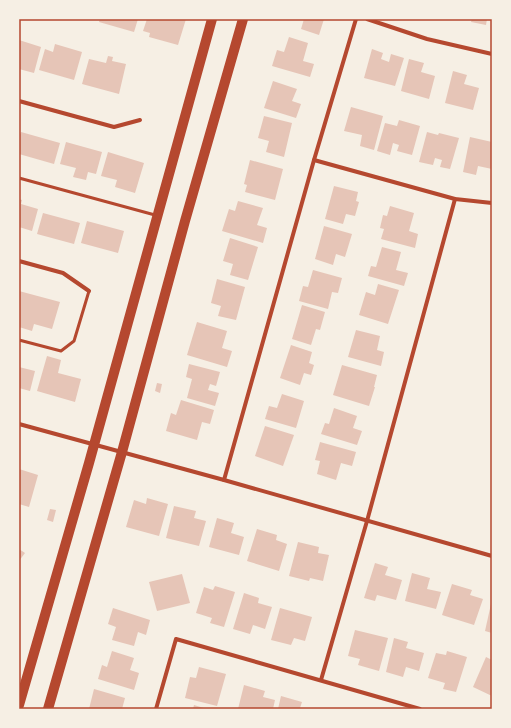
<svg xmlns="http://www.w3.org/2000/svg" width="511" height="728" font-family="Barlow,sans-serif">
	<rect width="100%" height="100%" fill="#f6efe4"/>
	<!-- building -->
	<g fill="#e6c5b7">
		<path d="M 100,19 L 138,19 L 134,32 L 99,22 Z"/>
		<path d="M 147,19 L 186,19 L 178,45 L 149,37 L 150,33 L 143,31 Z"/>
		<path d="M 304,19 L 324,19 L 319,35 L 301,29 Z"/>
		<path d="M 472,19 L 487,19 L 486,25 L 471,22 Z"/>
		<path d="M 289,37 L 308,43 L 303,61 L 314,64 L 310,77 L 272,66 L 277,50 L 284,52 Z"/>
		<path d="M 19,40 L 41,47 L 34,73 L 19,69 Z"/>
		<path d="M 55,44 L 82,52 L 74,80 L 39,70 L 45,49 L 53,52 Z"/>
		<path d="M 372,49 L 383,53 L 381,59 L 389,62 L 391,54 L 404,58 L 395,86 L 364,78 Z"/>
		<path d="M 108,56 L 113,57 L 112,61 L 126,64 L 119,94 L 82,84 L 89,59 L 106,63 Z"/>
		<path d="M 409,59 L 424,63 L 421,72 L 435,76 L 429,99 L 401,91 Z"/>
		<path d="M 453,71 L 467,75 L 464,84 L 479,88 L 473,110 L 445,103 Z"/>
		<path d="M 273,81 L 297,89 L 292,101 L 301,104 L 296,118 L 264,108 Z"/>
		<path d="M 351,107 L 383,116 L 374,150 L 360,146 L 362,135 L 344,131 Z"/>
		<path d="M 264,116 L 292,123 L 284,157 L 266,152 L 269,141 L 258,138 Z"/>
		<path d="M 399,120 L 420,126 L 412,155 L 397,151 L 399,145 L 393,143 L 390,155 L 377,151 L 385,123 L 397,126 Z"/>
		<path d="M 21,132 L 60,143 L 54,164 L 19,154 L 19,137 Z"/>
		<path d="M 427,132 L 438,135 L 439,133 L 459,138 L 450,169 L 440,167 L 442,160 L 435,158 L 433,165 L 419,162 Z"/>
		<path d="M 470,137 L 492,142 L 492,169 L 478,166 L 476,175 L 463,172 Z"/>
		<path d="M 66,142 L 102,152 L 96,174 L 88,172 L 86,180 L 73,177 L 76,168 L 60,164 Z"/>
		<path d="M 108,152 L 144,163 L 135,193 L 115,187 L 117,180 L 101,176 Z"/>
		<path d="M 250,160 L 283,169 L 275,200 L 245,192 L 247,185 L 244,184 Z"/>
		<path d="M 334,186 L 358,192 L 356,201 L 359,202 L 355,216 L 346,214 L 343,224 L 325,219 Z"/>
		<path d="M 19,199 L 22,200 L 21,204 L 38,209 L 32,231 L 19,227 Z"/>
		<path d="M 238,201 L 263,208 L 257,225 L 267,228 L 263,243 L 222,231 L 229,209 L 235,211 Z"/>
		<path d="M 390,206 L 414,213 L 409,231 L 418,234 L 415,248 L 381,239 L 384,229 L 380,228 L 383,215 L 387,216 Z"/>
		<path d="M 43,213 L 80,223 L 74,244 L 37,234 Z"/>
		<path d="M 87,221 L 124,231 L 118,253 L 81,243 Z"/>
		<path d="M 324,226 L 352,234 L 345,257 L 336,254 L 333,265 L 315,259 Z"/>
		<path d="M 230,238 L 258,247 L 248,280 L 230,275 L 233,264 L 223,261 Z"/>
		<path d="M 382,247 L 401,252 L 396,270 L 408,273 L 404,286 L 368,276 L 371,266 L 376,267 Z"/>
		<path d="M 313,270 L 342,278 L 338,293 L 332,292 L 328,309 L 299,301 L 303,286 L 308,287 Z"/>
		<path d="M 217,279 L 245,287 L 236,320 L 218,316 L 221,306 L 211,303 Z"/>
		<path d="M 378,284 L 399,290 L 388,324 L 359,315 L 366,292 L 375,295 Z"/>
		<path d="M 19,291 L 60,302 L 52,329 L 34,324 L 32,331 L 19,327 Z"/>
		<path d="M 302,305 L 325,312 L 320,330 L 316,329 L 311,345 L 292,339 Z"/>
		<path d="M 197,322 L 227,331 L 222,348 L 232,351 L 227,367 L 187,355 Z"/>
		<path d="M 356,330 L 380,336 L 377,350 L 384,352 L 381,366 L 348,357 Z"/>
		<path d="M 291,345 L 312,352 L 309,363 L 314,365 L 311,375 L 304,373 L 300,385 L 280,378 Z"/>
		<path d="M 47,356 L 61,360 L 58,373 L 81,379 L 75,402 L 37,391 Z"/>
		<path d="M 189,364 L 220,372 L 216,386 L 210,384 L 208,390 L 219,393 L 215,406 L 187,398 L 192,379 L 186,377 Z"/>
		<path d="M 342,365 L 377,375 L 374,387 L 375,387 L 369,406 L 333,395 Z"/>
		<path d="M 19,367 L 35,371 L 30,391 L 19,388 Z"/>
		<path d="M 157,383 L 162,384 L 160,393 L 155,391 Z"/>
		<path d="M 282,394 L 304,401 L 296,428 L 265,419 L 269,406 L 277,408 Z"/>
		<path d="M 181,400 L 214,410 L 210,424 L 202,422 L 197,440 L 166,431 L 171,413 L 176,415 Z"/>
		<path d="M 334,408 L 357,416 L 353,428 L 362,431 L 357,445 L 321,434 L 325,423 L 329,424 Z"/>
		<path d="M 265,426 L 294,435 L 283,466 L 255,456 Z"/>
		<path d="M 320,442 L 356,452 L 352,466 L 341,463 L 336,480 L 317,474 L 320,461 L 315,460 Z"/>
		<path d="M 19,469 L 38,475 L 29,507 L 19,504 Z"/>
		<path d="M 147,498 L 168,504 L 159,536 L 126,527 L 134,500 L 146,504 Z"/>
		<path d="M 174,506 L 196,511 L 194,518 L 206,521 L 199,546 L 166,538 Z"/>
		<path d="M 50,509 L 56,510 L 53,522 L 47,520 Z"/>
		<path d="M 217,518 L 234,523 L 231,533 L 244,537 L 239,555 L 209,547 Z"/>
		<path d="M 257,529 L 277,535 L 276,540 L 287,544 L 279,571 L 247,561 Z"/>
		<path d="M 298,542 L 319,547 L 318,553 L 329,555 L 323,581 L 310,578 L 309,581 L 289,576 Z"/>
		<path d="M 19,549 L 25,553 L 19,561 Z"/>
		<path d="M 375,563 L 388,567 L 385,575 L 402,580 L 396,600 L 377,595 L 375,601 L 364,598 Z"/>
		<path d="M 412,573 L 430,578 L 427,589 L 441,592 L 436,609 L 405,601 Z"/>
		<path d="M 182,574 L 190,603 L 157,611 L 149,582 Z"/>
		<path d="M 452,584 L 472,590 L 470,595 L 483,599 L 474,625 L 442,615 Z"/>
		<path d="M 215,586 L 235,592 L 224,627 L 210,623 L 212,618 L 196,613 L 204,587 L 213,590 Z"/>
		<path d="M 244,593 L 259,598 L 258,603 L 272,607 L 265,629 L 253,625 L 250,634 L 233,629 Z"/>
		<path d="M 491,604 L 492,604 L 492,633 L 485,631 Z"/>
		<path d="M 113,608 L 150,620 L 146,635 L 138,632 L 134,646 L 112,640 L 116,627 L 108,624 Z"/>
		<path d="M 280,608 L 312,617 L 305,641 L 294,638 L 291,645 L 271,640 Z"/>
		<path d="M 355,630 L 388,638 L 379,671 L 358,665 L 360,659 L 348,656 Z"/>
		<path d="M 394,638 L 408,642 L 406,648 L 424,653 L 419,671 L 406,667 L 403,677 L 386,672 Z"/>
		<path d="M 112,651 L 134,658 L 130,670 L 139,673 L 134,690 L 98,679 L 102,665 L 107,667 Z"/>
		<path d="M 447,651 L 467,657 L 456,692 L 443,689 L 445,683 L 428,678 L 436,653 L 446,655 Z"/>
		<path d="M 486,657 L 492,660 L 492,696 L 473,687 Z"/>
		<path d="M 199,667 L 226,674 L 217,706 L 185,698 L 190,677 L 196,678 Z"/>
		<path d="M 244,685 L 265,691 L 263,697 L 275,700 L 273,709 L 238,709 Z"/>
		<path d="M 94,689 L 125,698 L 122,709 L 89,709 Z"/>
		<path d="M 281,696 L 302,702 L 300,708 L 304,709 L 278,709 Z"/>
		<path d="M 194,705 L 207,709 L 193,709 Z"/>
	</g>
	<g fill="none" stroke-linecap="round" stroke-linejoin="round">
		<!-- service -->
		<g stroke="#b5482f" stroke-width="3">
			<path d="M 19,178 L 155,215"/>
			<path d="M 19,340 L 61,351 L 74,341 L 89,291"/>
		</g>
		<!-- minor -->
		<g stroke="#b5482f" stroke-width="4">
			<path d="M 367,19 L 427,39 L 492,54"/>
			<path d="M 19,101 L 114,127 L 140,120"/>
			<path d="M 314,160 L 455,199 L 492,203"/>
			<path d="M 19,261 L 63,273 L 89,291"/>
			<path d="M 19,424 L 224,480 L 492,556"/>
			<path d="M 224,480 L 314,160 L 356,19"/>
			<path d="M 321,680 L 367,521 L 455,199"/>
			<path d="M 156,709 L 176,639 L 420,709"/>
		</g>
		<!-- primary -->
		<g stroke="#b5482f" stroke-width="10">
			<path d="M 19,705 L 89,463 L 212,19"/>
			<path d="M 48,709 L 122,452 L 185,221 L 243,19"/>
		</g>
	</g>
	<!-- border -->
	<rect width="511" height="728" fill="none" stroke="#f6efe4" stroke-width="40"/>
	<rect x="20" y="20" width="471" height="688" fill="none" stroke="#b5482f" stroke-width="1.5"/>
</svg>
